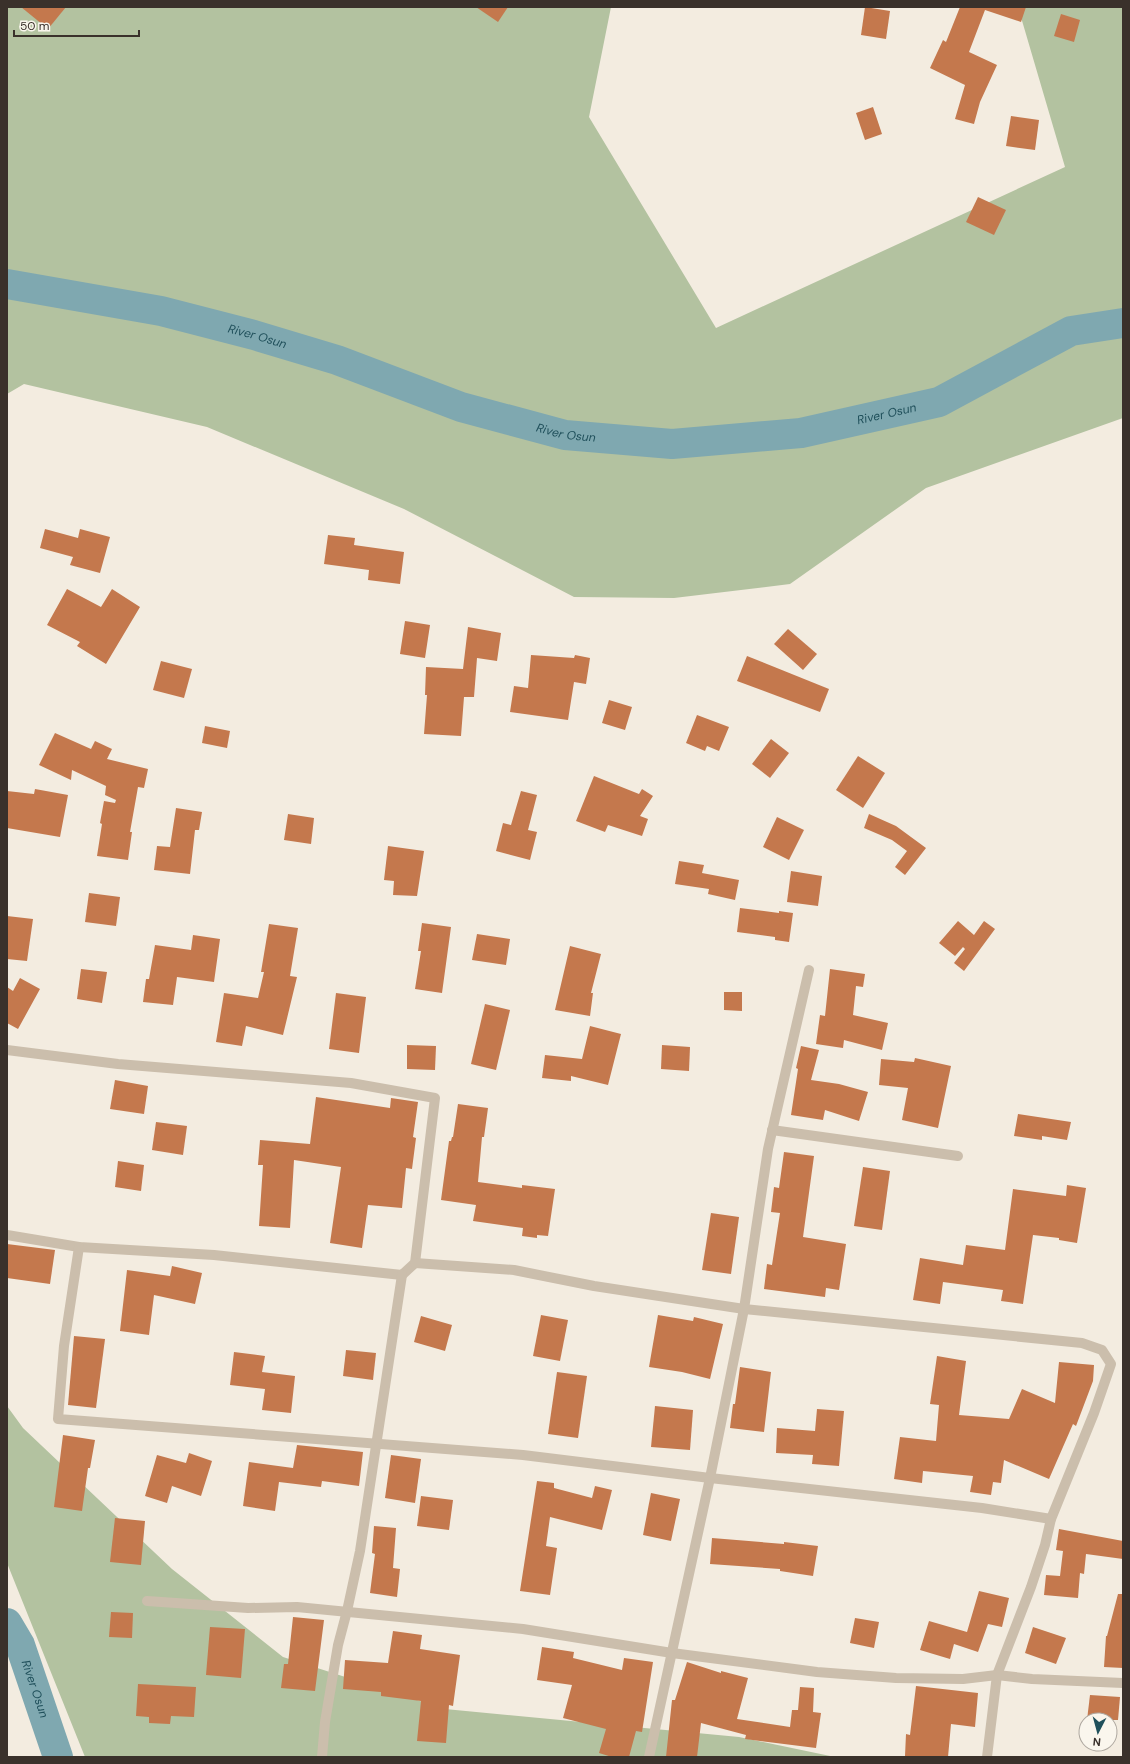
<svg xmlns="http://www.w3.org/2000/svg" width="1130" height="1764" font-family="'DM Sans',sans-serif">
	<rect width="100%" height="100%" fill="#f3ece0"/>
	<!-- green -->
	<g fill="#b3c2a0">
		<path d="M 7,7 L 611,7 L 589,117 L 716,328 L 1065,167 L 1018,7 L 1123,7 L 1123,418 L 926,488 L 790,584 L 674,598 L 574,597 L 404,509 L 207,427 L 24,384 L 7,394 Z"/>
		<path d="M 7,1406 L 23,1428 L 172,1569 L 283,1657 L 445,1709 L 739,1737 L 835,1757 L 85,1757 L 7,1563 Z"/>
	</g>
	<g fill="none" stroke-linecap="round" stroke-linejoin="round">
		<!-- river -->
		<g stroke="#7fa8b0" stroke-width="30">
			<path id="s1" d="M 7,284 L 161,311 L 254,335 L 337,360 L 461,407 L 565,435 L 672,444 L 801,433 L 939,402 L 1071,331 L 1123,323"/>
			<path id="s2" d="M 7,1623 L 20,1645 L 58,1757"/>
		</g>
	</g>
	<!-- building -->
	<g fill="#c4784d">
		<path d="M 21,7 L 66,7 L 48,29 Z"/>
		<path d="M 476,7 L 508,7 L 498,22 Z"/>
		<path d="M 865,7 L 890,11 L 886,39 L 861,35 Z"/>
		<path d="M 960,7 L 1026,7 L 1021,22 L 985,10 L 969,52 L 997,65 L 980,102 L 974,124 L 955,119 L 965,85 L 930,68 L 943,40 L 946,42 Z"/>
		<path d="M 1061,14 L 1080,20 L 1074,42 L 1054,36 Z"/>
		<path d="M 873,107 L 882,134 L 865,140 L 856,113 Z"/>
		<path d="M 1011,116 L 1039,120 L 1035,150 L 1006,146 Z"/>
		<path d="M 978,197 L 1006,210 L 994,235 L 966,222 Z"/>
		<path d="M 45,529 L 78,538 L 80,529 L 110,537 L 100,573 L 70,565 L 73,557 L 40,548 Z"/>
		<path d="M 328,535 L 355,538 L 354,545 L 404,552 L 400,584 L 368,580 L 369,570 L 324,564 Z"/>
		<path d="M 67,589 L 101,607 L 112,589 L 140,607 L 106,664 L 77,646 L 80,642 L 47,625 Z"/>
		<path d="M 405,621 L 430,625 L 425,658 L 400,654 Z"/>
		<path d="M 468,627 L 501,633 L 497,661 L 477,658 L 474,697 L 464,697 L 461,736 L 424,734 L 427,695 L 425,695 L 426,667 L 463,669 Z"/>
		<path d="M 788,629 L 817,654 L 803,670 L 774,644 Z"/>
		<path d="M 531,655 L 574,658 L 575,655 L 590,658 L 586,684 L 574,682 L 568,720 L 510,712 L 514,686 L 528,688 Z"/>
		<path d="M 747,656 L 829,689 L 820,712 L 737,681 Z"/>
		<path d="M 161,661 L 192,669 L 184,698 L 153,690 Z"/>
		<path d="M 609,700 L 632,707 L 625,730 L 602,723 Z"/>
		<path d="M 697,715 L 729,727 L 719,751 L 707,746 L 705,751 L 686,743 Z"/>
		<path d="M 205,726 L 230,731 L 227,748 L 202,743 Z"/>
		<path d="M 55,733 L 91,749 L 95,741 L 112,749 L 107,759 L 148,769 L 144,788 L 138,787 L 130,832 L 132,832 L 128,860 L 97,856 L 102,824 L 100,823 L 104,801 L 115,803 L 116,800 L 105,795 L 106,786 L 72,770 L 71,780 L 39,765 Z"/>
		<path d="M 771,739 L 789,753 L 770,778 L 752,764 Z"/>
		<path d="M 858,756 L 885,773 L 863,808 L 836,790 Z"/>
		<path d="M 594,776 L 639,794 L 642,789 L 653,796 L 640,816 L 648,819 L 642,836 L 608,825 L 605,832 L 576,821 Z"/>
		<path d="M 35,789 L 68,795 L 60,837 L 7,828 L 7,791 L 34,794 Z"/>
		<path d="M 521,791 L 537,795 L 528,830 L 537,832 L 530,860 L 496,851 L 503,823 L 511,825 Z"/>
		<path d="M 176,808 L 202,812 L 199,830 L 195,830 L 190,874 L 154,870 L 157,846 L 170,847 Z"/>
		<path d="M 288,814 L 314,818 L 311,844 L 284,840 Z"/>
		<path d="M 869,814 L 896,826 L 926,848 L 905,875 L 895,867 L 907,851 L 892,840 L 864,828 Z"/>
		<path d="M 777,817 L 804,830 L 789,860 L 763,847 Z"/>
		<path d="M 388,846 L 424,851 L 417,896 L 393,895 L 394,881 L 384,880 Z"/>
		<path d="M 679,861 L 704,865 L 702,873 L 739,880 L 735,900 L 708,894 L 709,889 L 675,884 Z"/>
		<path d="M 791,871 L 822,876 L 818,906 L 787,902 Z"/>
		<path d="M 89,893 L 120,897 L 116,926 L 85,922 Z"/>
		<path d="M 740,908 L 779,913 L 779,911 L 793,913 L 789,942 L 775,940 L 775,937 L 737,932 Z"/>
		<path d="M 7,916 L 33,919 L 27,961 L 7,959 Z"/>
		<path d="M 958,921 L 974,935 L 984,921 L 995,929 L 964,971 L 954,963 L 965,949 L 963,947 L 955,956 L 939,943 Z"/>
		<path d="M 422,923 L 451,927 L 442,993 L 415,989 L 421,951 L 418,951 Z"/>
		<path d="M 269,924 L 298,928 L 290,976 L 297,977 L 283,1035 L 246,1026 L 242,1046 L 216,1042 L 224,993 L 258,998 L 264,972 L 261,972 Z"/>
		<path d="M 477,934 L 510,939 L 506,965 L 472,960 Z"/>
		<path d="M 193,935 L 220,939 L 214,982 L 177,977 L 173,1005 L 143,1002 L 146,979 L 149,979 L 155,945 L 191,950 Z"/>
		<path d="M 570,946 L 601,954 L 591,993 L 593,993 L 590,1016 L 555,1010 Z"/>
		<path d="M 81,969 L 107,972 L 102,1003 L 77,999 Z"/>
		<path d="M 830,969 L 865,974 L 863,987 L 856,986 L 853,1015 L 888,1023 L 882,1050 L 844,1040 L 843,1048 L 816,1044 L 820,1015 L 825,1016 Z"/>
		<path d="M 20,978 L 40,989 L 18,1029 L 7,1023 L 7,987 L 13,991 Z"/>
		<path d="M 724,992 L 742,992 L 742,1011 L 724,1010 Z"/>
		<path d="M 336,993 L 366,997 L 359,1053 L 329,1049 Z"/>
		<path d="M 485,1004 L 510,1010 L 496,1070 L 471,1064 Z"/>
		<path d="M 590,1026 L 621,1034 L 608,1085 L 571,1076 L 571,1081 L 542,1078 L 545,1055 L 582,1059 Z"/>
		<path d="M 407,1045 L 436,1046 L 435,1070 L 407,1069 Z"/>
		<path d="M 662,1045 L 690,1047 L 689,1071 L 661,1069 Z"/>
		<path d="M 801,1046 L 819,1050 L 811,1080 L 839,1084 L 868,1092 L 859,1121 L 825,1110 L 823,1120 L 791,1115 L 798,1069 L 796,1068 Z"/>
		<path d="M 915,1058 L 951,1066 L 938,1128 L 902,1120 L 908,1088 L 879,1085 L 881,1059 L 914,1062 Z"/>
		<path d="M 115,1080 L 148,1086 L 144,1114 L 110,1109 Z"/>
		<path d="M 316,1097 L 390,1108 L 391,1098 L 418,1102 L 413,1137 L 416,1138 L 412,1169 L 406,1168 L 402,1208 L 368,1205 L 362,1248 L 330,1243 L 341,1167 L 294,1160 L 290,1228 L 259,1226 L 263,1165 L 258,1165 L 260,1140 L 310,1144 Z"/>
		<path d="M 458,1104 L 488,1108 L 484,1137 L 482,1137 L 478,1182 L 522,1188 L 522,1185 L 555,1189 L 548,1236 L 537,1235 L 537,1238 L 522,1236 L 523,1228 L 473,1221 L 476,1205 L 441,1200 L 449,1141 L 451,1141 L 452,1137 L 453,1137 Z"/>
		<path d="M 1018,1114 L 1071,1122 L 1067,1140 L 1042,1136 L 1042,1140 L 1014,1136 Z"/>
		<path d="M 156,1122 L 187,1126 L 183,1155 L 152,1150 Z"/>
		<path d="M 784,1152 L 814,1156 L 803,1237 L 846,1244 L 839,1290 L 826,1288 L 825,1297 L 764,1289 L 767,1264 L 772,1265 L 780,1213 L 771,1212 L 774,1187 L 779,1188 Z"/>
		<path d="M 118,1161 L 144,1165 L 141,1191 L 115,1187 Z"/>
		<path d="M 863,1167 L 890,1171 L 882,1230 L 854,1226 Z"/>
		<path d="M 1067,1185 L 1086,1188 L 1077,1243 L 1059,1240 L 1059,1238 L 1033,1235 L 1023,1304 L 1001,1301 L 1003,1290 L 943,1282 L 940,1304 L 913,1300 L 920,1258 L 963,1265 L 966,1245 L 1005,1250 L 1013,1189 L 1066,1196 Z"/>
		<path d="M 711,1213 L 739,1217 L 731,1274 L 702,1270 Z"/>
		<path d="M 7,1244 L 55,1250 L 50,1284 L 7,1278 Z"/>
		<path d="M 172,1266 L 202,1273 L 195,1304 L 154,1295 L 149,1335 L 120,1331 L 127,1270 L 170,1276 Z"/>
		<path d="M 541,1315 L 568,1320 L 560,1361 L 533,1356 Z"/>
		<path d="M 658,1315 L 693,1321 L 694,1317 L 723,1324 L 710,1379 L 682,1372 L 649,1367 Z"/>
		<path d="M 421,1316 L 452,1325 L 445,1351 L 414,1342 Z"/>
		<path d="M 74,1336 L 105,1339 L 96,1408 L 68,1405 Z"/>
		<path d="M 346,1350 L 376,1353 L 373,1380 L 343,1376 Z"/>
		<path d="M 234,1352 L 265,1356 L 262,1372 L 295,1376 L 291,1413 L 262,1410 L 265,1389 L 230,1385 Z"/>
		<path d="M 937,1356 L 966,1361 L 959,1415 L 1009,1419 L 1022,1389 L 1055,1403 L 1059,1362 L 1094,1365 L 1093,1381 L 1076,1426 L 1073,1424 L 1049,1479 L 1004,1460 L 1001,1483 L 993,1482 L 991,1495 L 970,1492 L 973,1476 L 923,1471 L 922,1483 L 894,1479 L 900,1437 L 936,1441 L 939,1405 L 930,1404 Z"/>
		<path d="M 740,1367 L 771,1372 L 764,1432 L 730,1428 L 733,1404 L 735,1404 Z"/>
		<path d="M 557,1372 L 587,1376 L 578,1438 L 548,1434 Z"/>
		<path d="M 655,1406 L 693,1410 L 690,1450 L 651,1447 Z"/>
		<path d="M 817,1409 L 844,1411 L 839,1466 L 812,1464 L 813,1455 L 776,1453 L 777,1428 L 815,1431 Z"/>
		<path d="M 63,1435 L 95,1440 L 90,1468 L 88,1468 L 82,1511 L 54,1507 Z"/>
		<path d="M 297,1445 L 363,1452 L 359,1486 L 322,1481 L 321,1487 L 279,1482 L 275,1511 L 243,1506 L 249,1462 L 293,1468 Z"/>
		<path d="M 189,1453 L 212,1461 L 201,1496 L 172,1486 L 167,1503 L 145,1496 L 157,1455 L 186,1463 Z"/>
		<path d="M 391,1455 L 421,1459 L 415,1503 L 385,1498 Z"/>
		<path d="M 537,1481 L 554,1483 L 554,1488 L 592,1498 L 595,1486 L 612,1490 L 602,1530 L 550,1517 L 546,1546 L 557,1548 L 550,1595 L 520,1591 Z"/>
		<path d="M 651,1493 L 680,1499 L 671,1541 L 643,1535 Z"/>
		<path d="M 421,1496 L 453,1500 L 449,1530 L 417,1526 Z"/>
		<path d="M 115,1518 L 145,1521 L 141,1565 L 110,1562 Z"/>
		<path d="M 374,1526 L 396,1528 L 393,1568 L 400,1569 L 397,1597 L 370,1593 L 375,1554 L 372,1553 Z"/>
		<path d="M 1059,1529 L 1123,1541 L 1123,1559 L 1086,1554 L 1084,1574 L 1080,1573 L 1078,1598 L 1044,1595 L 1046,1575 L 1060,1576 L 1063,1551 L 1056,1550 Z"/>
		<path d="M 712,1538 L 784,1544 L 784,1542 L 818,1546 L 813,1576 L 780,1571 L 780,1569 L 710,1564 Z"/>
		<path d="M 979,1591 L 1009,1598 L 1002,1627 L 988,1624 L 978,1652 L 954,1644 L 950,1659 L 920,1650 L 929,1621 L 967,1632 Z"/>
		<path d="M 1118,1594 L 1123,1594 L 1123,1668 L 1104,1667 L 1106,1636 L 1107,1636 Z"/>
		<path d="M 111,1612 L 133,1613 L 132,1638 L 109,1637 Z"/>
		<path d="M 293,1617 L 324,1620 L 315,1691 L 281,1688 L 284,1664 L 288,1664 Z"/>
		<path d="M 855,1618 L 879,1622 L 874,1648 L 850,1643 Z"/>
		<path d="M 210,1627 L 245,1629 L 241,1678 L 206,1675 Z"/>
		<path d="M 1033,1627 L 1066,1638 L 1056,1664 L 1025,1653 Z"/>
		<path d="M 393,1631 L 422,1635 L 420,1649 L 460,1655 L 453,1706 L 449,1705 L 446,1743 L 417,1741 L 421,1701 L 381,1696 L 381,1692 L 343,1689 L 345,1660 L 388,1663 Z"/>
		<path d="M 542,1647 L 574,1652 L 573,1658 L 622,1670 L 624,1658 L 653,1662 L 642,1732 L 636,1731 L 629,1757 L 612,1757 L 599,1753 L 606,1729 L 563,1718 L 572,1685 L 537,1680 Z"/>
		<path d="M 687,1662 L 721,1673 L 721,1671 L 748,1678 L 737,1719 L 790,1727 L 792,1710 L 798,1710 L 800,1687 L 814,1688 L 813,1712 L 821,1713 L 816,1748 L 745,1739 L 746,1735 L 701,1723 L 697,1757 L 666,1757 L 672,1700 L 675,1700 Z"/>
		<path d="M 138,1684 L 196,1687 L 194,1717 L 171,1716 L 170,1724 L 149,1723 L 149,1717 L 136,1716 Z"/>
		<path d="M 916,1686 L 978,1693 L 975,1727 L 951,1724 L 948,1757 L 905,1756 L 906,1734 L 910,1735 Z"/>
		<path d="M 1090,1695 L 1120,1697 L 1118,1720 L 1087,1720 Z"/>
	</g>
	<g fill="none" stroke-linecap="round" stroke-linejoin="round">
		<!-- minor -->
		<g stroke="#cbbeac" stroke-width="10">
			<path d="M 7,1050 L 118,1064 L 351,1083 L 435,1098 L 415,1263 L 402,1275 L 214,1255 L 79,1247 L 7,1235"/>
			<path d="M 772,1130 L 958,1156"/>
			<path d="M 79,1247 L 64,1346 L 58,1419 L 523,1455 L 710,1478 L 982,1508 L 1051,1519"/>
			<path d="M 415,1263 L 514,1270 L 594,1286 L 744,1309 L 1082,1343 L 1102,1350 L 1111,1364 L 1094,1413 L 1051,1519 L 1045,1545 L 1031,1587 L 997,1675 L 987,1757"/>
			<path d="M 147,1601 L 248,1608 L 297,1607 L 523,1629 L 672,1653 L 817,1672 L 896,1678 L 963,1679 L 997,1675 L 1032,1679 L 1123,1683"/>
			<path d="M 322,1757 L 325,1722 L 338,1645 L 347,1611 L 360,1551 L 402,1275"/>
			<path d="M 649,1757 L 710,1478 L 744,1309 L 768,1149 L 809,970"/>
		</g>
	</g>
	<g text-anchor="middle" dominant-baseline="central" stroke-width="3.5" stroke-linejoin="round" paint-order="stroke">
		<!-- water labels -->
		<g font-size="12" font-style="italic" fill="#20505b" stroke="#faf6ed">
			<text stroke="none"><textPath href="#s1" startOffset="256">River Osun</textPath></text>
			<text stroke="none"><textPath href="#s1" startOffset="904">River Osun</textPath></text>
			<text stroke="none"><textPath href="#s1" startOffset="580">River Osun</textPath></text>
			<text stroke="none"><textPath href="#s2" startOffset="72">River Osun</textPath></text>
		</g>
	</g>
	<!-- border -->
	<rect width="1130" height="1764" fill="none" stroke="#3a312b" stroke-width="16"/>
	<!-- north arrow -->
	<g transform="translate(1098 1732) rotate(186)"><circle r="19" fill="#faf6ed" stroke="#ada79f"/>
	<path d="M0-3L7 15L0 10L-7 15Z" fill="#20505b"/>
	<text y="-6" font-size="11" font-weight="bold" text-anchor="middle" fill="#3a312b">N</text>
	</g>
	<!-- scale -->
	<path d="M14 30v6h125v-6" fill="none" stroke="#3a312b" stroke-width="2"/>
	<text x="20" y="30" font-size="12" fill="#3a312b" stroke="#faf6ed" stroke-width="3" paint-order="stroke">50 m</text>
</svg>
